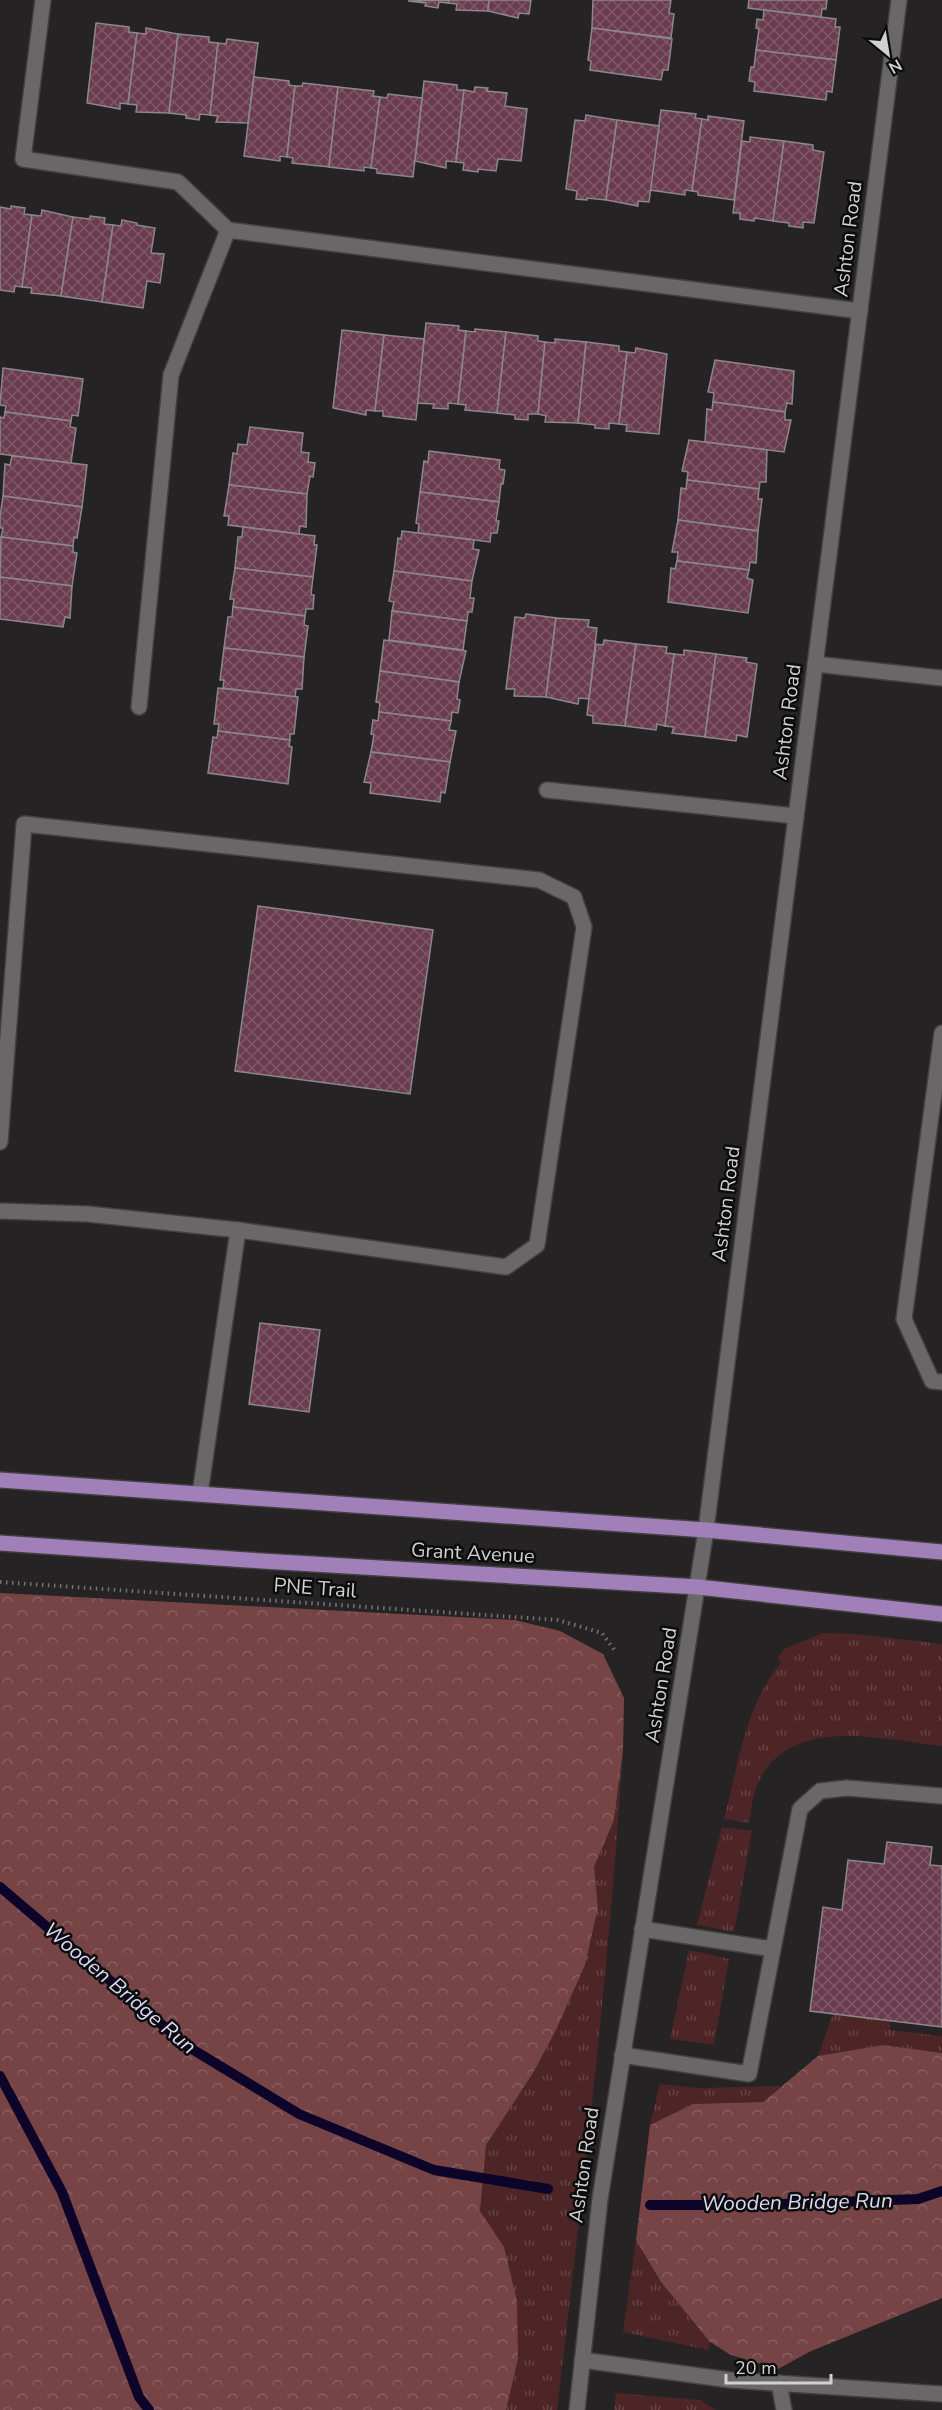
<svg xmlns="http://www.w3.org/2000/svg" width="942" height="2410" font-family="'Nunito Sans',sans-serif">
	<defs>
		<pattern id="grass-tufts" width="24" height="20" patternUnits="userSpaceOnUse" patternTransform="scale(1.5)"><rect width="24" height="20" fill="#4d2527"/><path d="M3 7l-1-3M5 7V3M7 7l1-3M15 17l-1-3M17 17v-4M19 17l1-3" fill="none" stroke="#664445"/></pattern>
		<pattern id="forest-crowns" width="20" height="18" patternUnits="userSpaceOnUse" patternTransform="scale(1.5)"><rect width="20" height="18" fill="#774446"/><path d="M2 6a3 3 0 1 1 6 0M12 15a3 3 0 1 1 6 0" fill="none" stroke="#895e60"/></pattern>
		<pattern id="building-cross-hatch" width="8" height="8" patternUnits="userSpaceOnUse" patternTransform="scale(1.5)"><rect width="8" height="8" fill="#6b3c4f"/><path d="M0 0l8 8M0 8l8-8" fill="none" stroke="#7f5767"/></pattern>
	</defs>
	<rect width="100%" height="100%" fill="#252324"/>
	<!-- grass -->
	<g fill="url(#grass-tufts)">
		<path d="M 823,1633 L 855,1634 L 942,1644 L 942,1746 C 880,1739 782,1712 755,1791 C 752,1801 751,1812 749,1823 L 724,1819 C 738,1767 745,1704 781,1663 L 778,1658 L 784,1649 Z"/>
		<path d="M 623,1750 C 609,1971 583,2190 557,2410 L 506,2410 L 518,2359 L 480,2211 L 486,2145 L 533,2073 L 556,2030 L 585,1965 L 598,1908 L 594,1867 L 614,1820 Z"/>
		<path d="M 722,1827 L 752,1831 L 734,1932 L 697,1925 Z"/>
		<path d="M 689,1950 L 729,1959 L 714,2045 L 670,2039 Z"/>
		<path d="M 833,2014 L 890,2021 L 890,2030 L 942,2036 L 942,2053 L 883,2045 L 818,2056 Z"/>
		<path d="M 660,2084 L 697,2088 L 781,2086 L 763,2102 L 693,2104 L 650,2125 Z"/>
		<path d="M 636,2240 L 661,2282 L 710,2342 L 708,2350 L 623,2332 Z"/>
		<path d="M 616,2393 L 700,2400 L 716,2410 L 614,2410 Z"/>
	</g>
	<!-- forest -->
	<g fill="url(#forest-crowns)">
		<path d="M 0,1593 L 515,1620 L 560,1631 L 603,1654 L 624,1698 L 623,1750 L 614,1820 L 594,1867 L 598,1908 L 585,1965 L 556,2030 L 533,2073 L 486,2145 L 480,2211 L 504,2247 L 517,2301 L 518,2359 L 506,2410 L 0,2410 Z"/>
		<path d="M 883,2045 L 942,2053 L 942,2298 L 811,2351 L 778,2369 L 731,2355 L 710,2342 L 661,2282 L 636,2240 L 650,2125 L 693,2104 L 763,2102 L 818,2056 Z"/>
	</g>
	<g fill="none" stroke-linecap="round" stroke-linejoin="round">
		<!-- stream -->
		<g stroke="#0d0529" stroke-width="10">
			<path d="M 0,1887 L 187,2046 L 299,2114 L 434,2170 L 548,2189"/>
			<path d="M 0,2076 L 62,2192 L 139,2397 L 149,2410"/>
			<path d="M 650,2205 L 757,2205 L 918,2199 L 942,2191"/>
		</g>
	</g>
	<!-- building -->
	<g fill="url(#building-cross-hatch)" stroke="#8b8889" stroke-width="1.5">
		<path d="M 449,0 L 489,0 L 488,11 L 456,10 L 457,4 L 448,3 Z"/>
		<path d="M 449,0 L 448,3 L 439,2 L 438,8 L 425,6 L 426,3 L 408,1 Z"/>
		<path d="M 489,0 L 531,0 L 529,14 L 519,13 L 518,18 L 488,11 Z"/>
		<path d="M 593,0 L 671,0 L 669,13 L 674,14 L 671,38 L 592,28 Z"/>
		<path d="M 749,0 L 827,0 L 826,9 L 822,9 L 821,17 L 748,8 Z"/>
		<path d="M 764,10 L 836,19 L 835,27 L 840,27 L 836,60 L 756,50 L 759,29 L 756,28 L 757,19 L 763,20 Z"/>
		<path d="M 96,23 L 129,27 L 129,32 L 137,33 L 128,104 L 120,103 L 120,109 L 87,103 Z"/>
		<path d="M 146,28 L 178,34 L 169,113 L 136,112 L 137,105 L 128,104 L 137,33 L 146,34 Z"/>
		<path d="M 592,28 L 672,39 L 668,70 L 663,70 L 661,80 L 590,70 L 591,61 L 588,60 Z"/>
		<path d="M 178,34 L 209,37 L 209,42 L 218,43 L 210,115 L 200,114 L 199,120 L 186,118 L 186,115 L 169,113 Z"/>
		<path d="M 227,39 L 258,43 L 248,123 L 216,122 L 218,116 L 210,115 L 218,43 L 226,44 Z"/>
		<path d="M 756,50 L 836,60 L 832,92 L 827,91 L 826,100 L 754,91 L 755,82 L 749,81 L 751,67 L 754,67 Z"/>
		<path d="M 254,77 L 289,81 L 289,85 L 295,86 L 287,157 L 280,156 L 280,161 L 244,156 Z"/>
		<path d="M 424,81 L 457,85 L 457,90 L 464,90 L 456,162 L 446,161 L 446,168 L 415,161 Z"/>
		<path d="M 303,83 L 338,87 L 329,167 L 292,163 L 293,158 L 287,157 L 295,86 L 302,86 Z"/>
		<path d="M 338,87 L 374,91 L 373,96 L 380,97 L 371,168 L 364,167 L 364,171 L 329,167 Z"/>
		<path d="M 475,87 L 488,88 L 487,91 L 507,93 L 505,106 L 527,109 L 521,161 L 498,159 L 496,171 L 478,169 L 478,172 L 463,170 L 464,163 L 456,162 L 464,90 L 474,92 Z"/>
		<path d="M 388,94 L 422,98 L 413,177 L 377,173 L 377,169 L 371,168 L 380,97 L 387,98 Z"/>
		<path d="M 661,110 L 696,114 L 695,118 L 702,119 L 692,191 L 685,190 L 685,195 L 650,190 Z"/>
		<path d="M 586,115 L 617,120 L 606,200 L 587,198 L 587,200 L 576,199 L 577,191 L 566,189 L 575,120 L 585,121 Z"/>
		<path d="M 708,116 L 744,121 L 734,200 L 698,195 L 698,192 L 692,191 L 702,119 L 708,120 Z"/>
		<path d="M 617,120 L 659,126 L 649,202 L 638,201 L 638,206 L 606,200 Z"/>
		<path d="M 750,137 L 784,141 L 773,221 L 755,218 L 754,221 L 740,219 L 740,213 L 733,213 L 742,141 L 750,142 Z"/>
		<path d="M 784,141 L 813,145 L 813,150 L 824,152 L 814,223 L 803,222 L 803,228 L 789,226 L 789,223 L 773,221 Z"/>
		<path d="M 11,206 L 25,208 L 24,214 L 32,215 L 22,287 L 15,286 L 14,292 L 0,290 L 0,207 L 11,209 Z"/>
		<path d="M 42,210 L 73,217 L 61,296 L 31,293 L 32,288 L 22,287 L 32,215 L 41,216 Z"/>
		<path d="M 90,216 L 105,218 L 104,224 L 113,225 L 102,302 L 61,296 L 73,217 L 90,219 Z"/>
		<path d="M 122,220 L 137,223 L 137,225 L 155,228 L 151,253 L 164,254 L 160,283 L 147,281 L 143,308 L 102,302 L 113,225 L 121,226 Z"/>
		<path d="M 426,323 L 459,326 L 458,330 L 466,331 L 458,404 L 448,403 L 448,409 L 433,408 L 434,404 L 417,403 Z"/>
		<path d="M 475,329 L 506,332 L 497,413 L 465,410 L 466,405 L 458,404 L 466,331 L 475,332 Z"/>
		<path d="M 342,330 L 384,335 L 375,411 L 366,410 L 366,415 L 333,408 Z"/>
		<path d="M 506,332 L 538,336 L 538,341 L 545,342 L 538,414 L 528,414 L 528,420 L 515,419 L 515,415 L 497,413 Z"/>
		<path d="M 384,335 L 424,339 L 416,420 L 383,416 L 383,411 L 375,411 Z"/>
		<path d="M 555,339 L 586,342 L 578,423 L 545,422 L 546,416 L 538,414 L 545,342 L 555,343 Z"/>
		<path d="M 586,342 L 619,346 L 619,351 L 627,352 L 619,424 L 609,423 L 609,429 L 595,428 L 595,425 L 578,423 Z"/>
		<path d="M 636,348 L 667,354 L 659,434 L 626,431 L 627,425 L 619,424 L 627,352 L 635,353 Z"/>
		<path d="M 715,360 L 794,371 L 792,404 L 787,403 L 785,412 L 713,402 L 714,393 L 708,392 Z"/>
		<path d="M 3,368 L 83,379 L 78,416 L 72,415 L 71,421 L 5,412 L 6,406 L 0,405 Z"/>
		<path d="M 713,402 L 785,412 L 785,420 L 791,420 L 784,452 L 705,442 L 707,409 L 712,410 Z"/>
		<path d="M 5,412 L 71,421 L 70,427 L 76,428 L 71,463 L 0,454 L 0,417 L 4,418 Z"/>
		<path d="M 250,427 L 303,433 L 301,452 L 309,453 L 308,462 L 315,463 L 313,477 L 310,476 L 307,494 L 229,485 L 233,453 L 237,454 L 238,444 L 247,445 Z"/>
		<path d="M 689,440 L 767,450 L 766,482 L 760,482 L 759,489 L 687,480 L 688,472 L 682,471 Z"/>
		<path d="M 429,451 L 500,460 L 499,469 L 505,470 L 503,484 L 501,484 L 499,502 L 420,492 L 424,461 L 428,462 Z"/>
		<path d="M 12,456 L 87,465 L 82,507 L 3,496 L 5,464 L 10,465 Z"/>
		<path d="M 687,480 L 759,489 L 758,499 L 762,499 L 758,531 L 678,520 L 681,488 L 686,489 Z"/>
		<path d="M 229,485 L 307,494 L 306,527 L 300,526 L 299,534 L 228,525 L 229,516 L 224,516 Z"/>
		<path d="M 420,492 L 499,502 L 496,521 L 499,521 L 497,533 L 491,533 L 490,542 L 418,533 L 419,524 L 416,523 Z"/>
		<path d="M 3,496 L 82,507 L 77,538 L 74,537 L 73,546 L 1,537 L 3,528 L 0,528 L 0,516 Z"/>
		<path d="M 678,520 L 758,531 L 756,563 L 750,562 L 749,570 L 677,561 L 678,552 L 672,552 Z"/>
		<path d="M 243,527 L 315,536 L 314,545 L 317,545 L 313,577 L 235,568 L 238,537 L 242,537 Z"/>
		<path d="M 402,531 L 474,540 L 473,549 L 479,550 L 472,581 L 394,571 L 398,538 L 401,539 Z"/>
		<path d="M 1,537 L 73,546 L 73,552 L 77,553 L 72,586 L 0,577 Z"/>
		<path d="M 677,561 L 749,570 L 747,578 L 753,580 L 748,613 L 668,602 L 671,568 L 675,569 Z"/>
		<path d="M 235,568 L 313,577 L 311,595 L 314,595 L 313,609 L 306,609 L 305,616 L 233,607 L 234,599 L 230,599 Z"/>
		<path d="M 394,571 L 472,581 L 470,598 L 474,598 L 472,612 L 468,612 L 467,621 L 392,611 L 394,602 L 389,601 Z"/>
		<path d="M 0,577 L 72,586 L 70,618 L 65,617 L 63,627 L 0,619 Z"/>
		<path d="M 233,607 L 305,616 L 304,625 L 308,626 L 304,657 L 224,648 L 228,617 L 232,617 Z"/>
		<path d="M 392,611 L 467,621 L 463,650 L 389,640 Z"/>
		<path d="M 526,614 L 556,618 L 546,697 L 514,696 L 515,689 L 506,689 L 515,617 L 525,618 Z"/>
		<path d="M 556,618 L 589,620 L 588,627 L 597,628 L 589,699 L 579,698 L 578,704 L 546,697 Z"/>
		<path d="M 384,640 L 466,651 L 459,682 L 380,671 Z"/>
		<path d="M 604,640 L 636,644 L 625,726 L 593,723 L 593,716 L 587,715 L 596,644 L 603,645 Z"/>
		<path d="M 636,644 L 667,647 L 666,653 L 674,654 L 665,726 L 657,724 L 656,730 L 625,726 Z"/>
		<path d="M 224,648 L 304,657 L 302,689 L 296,689 L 295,697 L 223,688 L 224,680 L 220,680 Z"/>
		<path d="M 684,650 L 716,654 L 705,737 L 672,733 L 674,727 L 665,726 L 674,654 L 684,655 Z"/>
		<path d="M 716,654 L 747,658 L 746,662 L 757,664 L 747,737 L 737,735 L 736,741 L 705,737 Z"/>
		<path d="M 380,671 L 459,682 L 457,699 L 460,700 L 458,713 L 452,712 L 451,721 L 379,712 L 380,703 L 376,702 Z"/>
		<path d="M 218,688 L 298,697 L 294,734 L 290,734 L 290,740 L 218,731 L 219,724 L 214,724 Z"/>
		<path d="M 379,712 L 451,721 L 449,730 L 456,731 L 450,762 L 371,752 L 374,735 L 371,734 L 373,720 L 378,721 Z"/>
		<path d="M 218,731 L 290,740 L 289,746 L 292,747 L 288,784 L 208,773 L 213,737 L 217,738 Z"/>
		<path d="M 371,752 L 450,762 L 445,793 L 441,792 L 440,802 L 370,793 L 371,783 L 364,782 Z"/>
		<path d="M 258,906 L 433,930 L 410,1094 L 235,1071 Z"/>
		<path d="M 260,1323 L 320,1330 L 309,1412 L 249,1404 Z"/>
		<path d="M 887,1842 L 932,1847 L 930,1865 L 942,1866 L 942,2027 L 810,2011 L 823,1907 L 842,1910 L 848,1860 L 884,1864 Z"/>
	</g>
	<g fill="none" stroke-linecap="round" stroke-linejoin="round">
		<defs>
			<g id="lane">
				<path d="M 43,0 L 23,159 L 178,182 L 228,230"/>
				<path d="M 815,664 L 942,678"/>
				<path d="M 139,707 L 171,375 L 228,230 L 860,311"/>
				<path d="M 547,790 L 796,816"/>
				<path d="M 942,1033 L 904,1319 L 932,1381 L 942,1382"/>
				<path d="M 0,1142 L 24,824 L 539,880 L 574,897 L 584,927 L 537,1245 L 506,1267 L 238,1230 L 88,1214 L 0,1211"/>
				<path d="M 200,1494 L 238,1230"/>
				<path d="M 642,1929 L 772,1949"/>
				<path d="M 622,2055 L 749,2074 L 800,1809 L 820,1791 L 847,1788 L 942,1796"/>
				<path d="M 582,2360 L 730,2380 L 942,2394"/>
				<path d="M 779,2383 L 784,2410"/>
			</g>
			<path id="street" d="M 577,2410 L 600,2199 L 706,1530 L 899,0"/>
			<g id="primary">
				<path d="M 0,1480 L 706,1530 L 942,1552"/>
				<path d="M 0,1543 L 247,1560 L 698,1587 L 942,1614"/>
			</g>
		</defs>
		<!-- lane casing -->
		<use href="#lane" stroke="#413f40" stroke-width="18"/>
		<!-- street casing -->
		<use href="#street" stroke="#413f40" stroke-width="18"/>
		<!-- primary casing -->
		<use href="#primary" stroke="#413f40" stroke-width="18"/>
		<!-- path -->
		<path stroke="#757374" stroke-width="4" stroke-dasharray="1.5 4.5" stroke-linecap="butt" d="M 0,1582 L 558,1620 L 602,1633 L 616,1652"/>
		<!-- lane -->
		<use href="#lane" stroke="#6a6769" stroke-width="15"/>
		<!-- street -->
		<use href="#street" stroke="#6a6769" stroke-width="15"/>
		<!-- primary -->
		<use href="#primary" stroke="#a180b9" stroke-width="15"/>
	</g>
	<g text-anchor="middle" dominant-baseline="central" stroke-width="5" stroke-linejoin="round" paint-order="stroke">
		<!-- street labels -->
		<g font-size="20" fill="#d2d1d2" stroke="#0d0c0d">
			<text transform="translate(848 239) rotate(-83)">Ashton Road</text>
			<text transform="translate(787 722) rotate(-83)">Ashton Road</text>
			<text transform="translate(726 1204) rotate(-83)">Ashton Road</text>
			<text transform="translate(473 1553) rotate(3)">Grant Avenue</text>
			<text transform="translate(315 1588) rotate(4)">PNE Trail</text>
			<text transform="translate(661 1685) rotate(-81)">Ashton Road</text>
			<text transform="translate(584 2165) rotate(-82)">Ashton Road</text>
		</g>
		<!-- water labels -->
		<g font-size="21" font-style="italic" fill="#d8d7f5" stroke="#0d0c0d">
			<text transform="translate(120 1988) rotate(40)">Wooden Bridge Run</text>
			<text transform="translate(797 2202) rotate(-1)">Wooden Bridge Run</text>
		</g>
	</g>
	<!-- north arrow -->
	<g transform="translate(888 54) rotate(150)" stroke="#0d0c0d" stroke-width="4.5" paint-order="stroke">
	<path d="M0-4.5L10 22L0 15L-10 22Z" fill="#d2d1d2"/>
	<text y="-9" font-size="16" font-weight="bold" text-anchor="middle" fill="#d2d1d2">N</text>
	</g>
	<!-- scale -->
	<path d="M726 2374v9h105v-9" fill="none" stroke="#d2d1d2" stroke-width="3"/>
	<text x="735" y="2374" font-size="18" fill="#d2d1d2" stroke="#0d0c0d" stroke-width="4.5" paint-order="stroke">20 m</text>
</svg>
